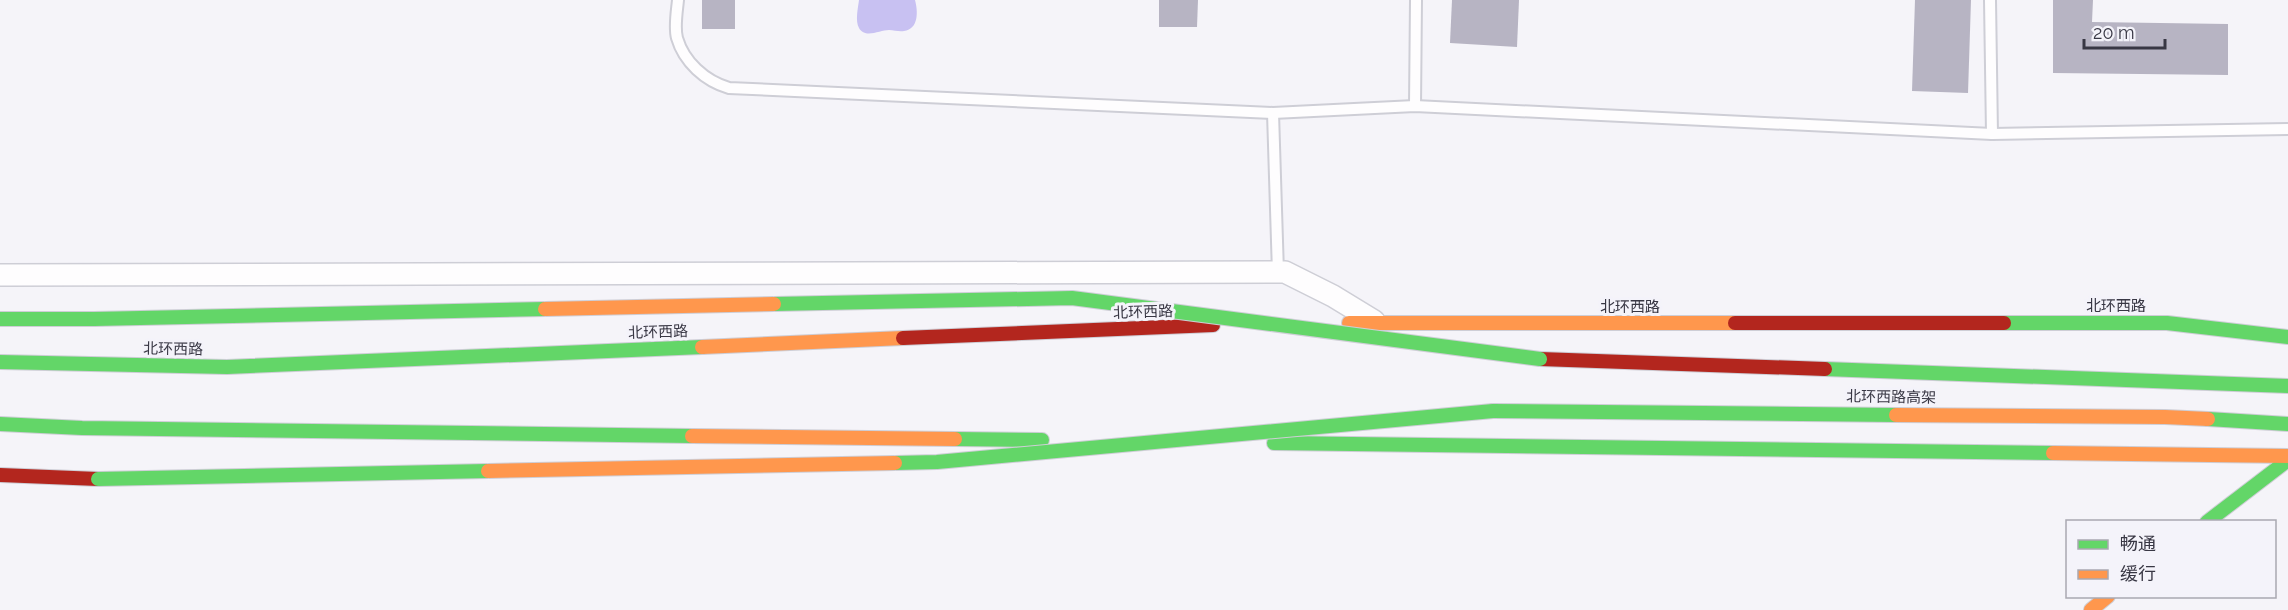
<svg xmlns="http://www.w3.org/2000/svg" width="2288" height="610" font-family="Raleway,'Noto Sans SC',sans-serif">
	<rect width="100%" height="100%" fill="#f5f4f9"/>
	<!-- water -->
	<path fill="#c8c1f2" d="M 859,0 L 915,0 C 918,11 919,29 904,31 C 899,32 894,30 889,30 C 880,30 865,39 859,28 C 855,21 858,8 859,0 Z"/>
	<!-- building -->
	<g fill="#b7b4c3">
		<rect x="702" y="0" width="33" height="29"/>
		<path d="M 1159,0 L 1198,0 L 1197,27 L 1159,27 Z"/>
		<path d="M 1452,0 L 1519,0 L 1517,47 L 1450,43 Z"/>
		<path d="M 1915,0 L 1971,0 L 1968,93 L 1912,91 Z"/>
		<path d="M 2053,0 L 2093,0 L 2092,22 L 2228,24 L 2228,75 L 2053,73 Z"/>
	</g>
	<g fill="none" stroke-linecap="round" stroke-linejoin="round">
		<defs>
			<g id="lane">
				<path d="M 678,0 C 677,11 674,27 677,38 C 684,62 705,81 729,88 L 1273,113 L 1415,106 L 1992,134 L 2288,129"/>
				<path d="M 1990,0 L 1992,134"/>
				<path d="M 1415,106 L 1416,0"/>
				<path d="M 1273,113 L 1278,273"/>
			</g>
			<path id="street" d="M 0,275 L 1285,272 L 1333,296 L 1374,321"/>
			<g id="fast">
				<path d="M 0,319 L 94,319"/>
				<path d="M 2004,323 L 2167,323 L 2288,337"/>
				<path d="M 0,362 L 227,367 L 702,347"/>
				<path d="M 1825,369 L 2288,386"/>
				<path d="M 1493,411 L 1896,415"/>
				<path d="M 2208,419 L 2288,424"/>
				<path d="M 0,424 L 82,428 L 692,436"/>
				<path d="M 955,439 L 1042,440"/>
				<path d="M 1274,443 L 2053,453"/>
				<path d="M 2207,522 L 2288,460"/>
			</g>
			<g id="slow">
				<path d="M 1349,323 L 1735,323"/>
				<path d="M 702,347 L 903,338"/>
				<path d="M 1896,415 L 2165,417 L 2208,419"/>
				<path d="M 692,436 L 955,439"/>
				<path d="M 2053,453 L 2288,456"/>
				<path d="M 2091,610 L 2108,596"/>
			</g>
			<g id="jam">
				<path d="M 1735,323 L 2004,323"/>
				<path d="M 903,338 L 1213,325"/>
				<path d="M 1540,359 L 1825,369"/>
				<path d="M 0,475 L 98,479"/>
			</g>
		</defs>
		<!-- lane casing -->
		<use href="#lane" stroke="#ceced6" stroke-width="14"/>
		<!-- street casing -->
		<use href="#street" stroke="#ceced6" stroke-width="24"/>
		<!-- fast casing -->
		<use href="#fast" stroke="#ceced6" stroke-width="16"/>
		<!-- slow casing -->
		<use href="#slow" stroke="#ceced6" stroke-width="16"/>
		<!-- jam casing -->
		<use href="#jam" stroke="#ceced6" stroke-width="16"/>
		<!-- lane -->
		<use href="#lane" stroke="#fefdfe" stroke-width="10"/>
		<!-- street -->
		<use href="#street" stroke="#fefdfe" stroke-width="21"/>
		<!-- fast -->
		<use href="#fast" stroke="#63d668" stroke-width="14"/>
		<!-- slow -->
		<use href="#slow" stroke="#ff974d" stroke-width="14"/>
		<!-- jam -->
		<use href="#jam" stroke="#b3261e" stroke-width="14"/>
		<defs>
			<g id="fast-bridge">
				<path d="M 774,304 L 1072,298 L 1540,359"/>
				<path d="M 94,319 L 545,309"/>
				<path d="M 895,463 L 937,462 L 1493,411"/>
				<path d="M 98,479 L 488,471"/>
			</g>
			<g id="slow-bridge">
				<path d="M 545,309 L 774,304"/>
				<path d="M 488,471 L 895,463"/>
			</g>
		</defs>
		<!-- fast-bridge casing -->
		<use href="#fast-bridge" stroke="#ceced6" stroke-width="16" stroke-linecap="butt"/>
		<!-- slow-bridge casing -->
		<use href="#slow-bridge" stroke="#ceced6" stroke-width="16" stroke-linecap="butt"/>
		<!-- fast-bridge -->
		<use href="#fast-bridge" stroke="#63d668" stroke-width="14"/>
		<!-- slow-bridge -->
		<use href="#slow-bridge" stroke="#ff974d" stroke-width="14"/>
	</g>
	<g text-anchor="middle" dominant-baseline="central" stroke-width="6" stroke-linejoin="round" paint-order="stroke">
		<!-- street labels -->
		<g font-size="15" fill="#383744" stroke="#f4f3fa">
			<text x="2116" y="306">北环西路</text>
			<text x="1630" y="307">北环西路</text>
			<text transform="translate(1143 312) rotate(-2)">北环西路</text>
			<text transform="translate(658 332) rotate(-2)">北环西路</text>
			<text transform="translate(173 349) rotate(1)">北环西路</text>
			<text transform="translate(1891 397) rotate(1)">北环西路高架</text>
		</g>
	</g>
	<!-- legend -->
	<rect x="2066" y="520" width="210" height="78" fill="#f4f3fa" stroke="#a9a8b1" stroke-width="1.5"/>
	<rect x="2078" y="540" width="30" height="9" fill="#63d668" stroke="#a9a8b1" stroke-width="1.5"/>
	<text x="2120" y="550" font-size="18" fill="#383744">畅通</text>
	<rect x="2078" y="570" width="30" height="9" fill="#ff974d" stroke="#a9a8b1" stroke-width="1.5"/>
	<text x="2120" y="580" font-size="18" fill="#383744">缓行</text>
	<!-- scale -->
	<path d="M2084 39v9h81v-9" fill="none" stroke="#383744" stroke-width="3"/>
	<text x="2093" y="39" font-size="18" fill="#383744" stroke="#f4f3fa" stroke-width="4.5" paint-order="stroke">20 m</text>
</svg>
